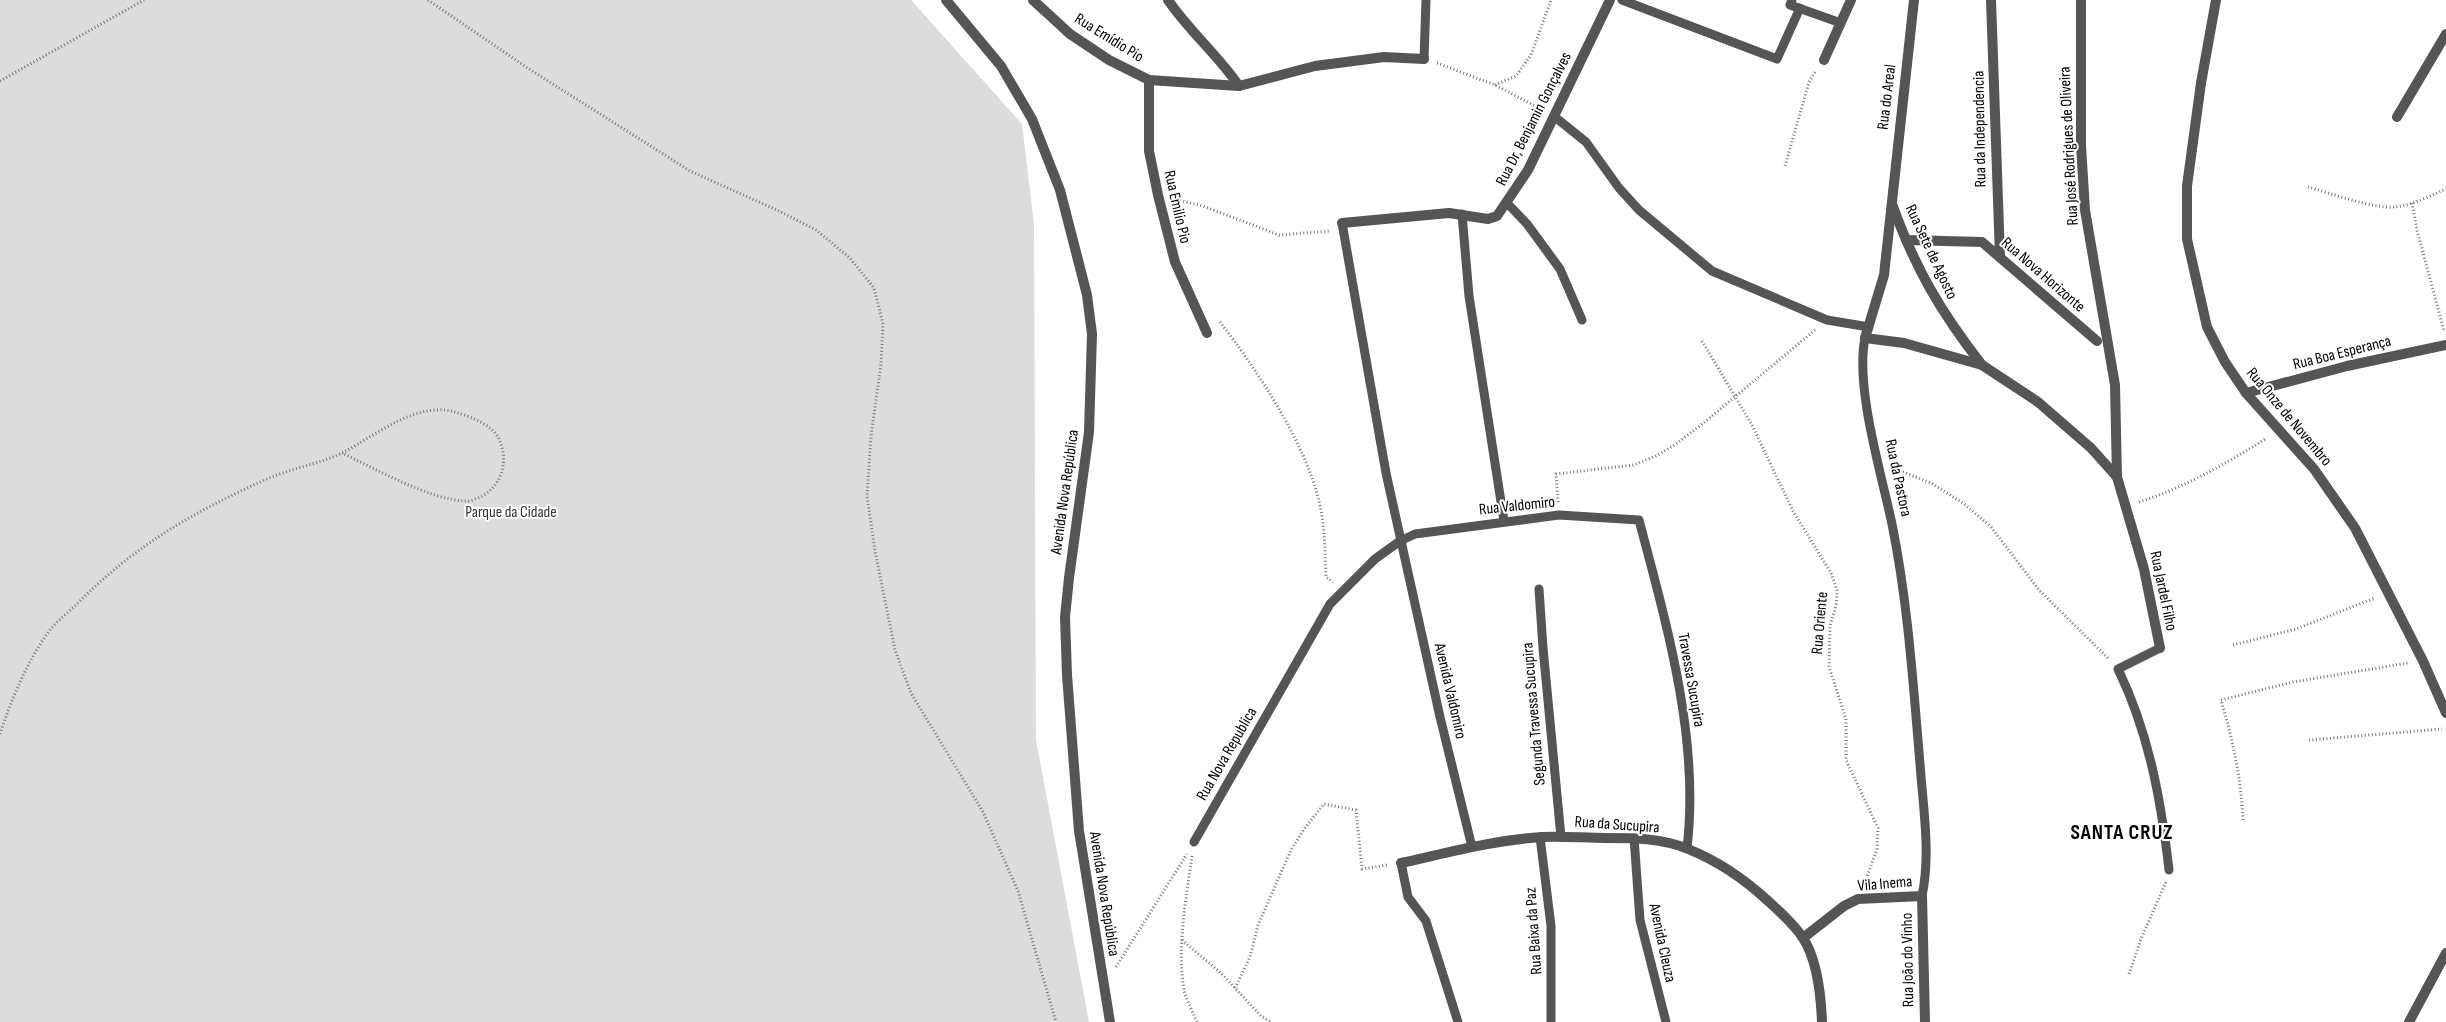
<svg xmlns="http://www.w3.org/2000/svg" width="2446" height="1022" font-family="'Sofia Sans Condensed',sans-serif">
	<rect width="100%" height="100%" fill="#fff"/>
	<!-- green -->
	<path fill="#dcdcdc" d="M 0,0 L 911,0 L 1022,124 L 1034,224 L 1036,740 L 1089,1022 L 0,1022 Z"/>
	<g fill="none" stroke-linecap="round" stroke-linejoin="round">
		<!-- path -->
		<g stroke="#777" stroke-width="3" stroke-dasharray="1 2.5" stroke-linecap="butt">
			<path d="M 428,0 L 526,67 L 690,171 L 779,211 L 816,230 L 850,258 L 874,288 L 883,324 L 881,364 L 871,436 L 867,496 L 875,551 L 895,650 L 911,693 L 983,812 L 1018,891 L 1056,1022"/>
			<path d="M 1437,63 L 1495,85 L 1541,109"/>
			<path d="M 0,81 L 144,0"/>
			<path d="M 1495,85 L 1516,76 L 1531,55 L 1551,0"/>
			<path d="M 1785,166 L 1809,82 L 1815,72"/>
			<path d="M 2308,187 C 2330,193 2373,209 2395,207 C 2413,205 2430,196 2446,189"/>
			<path d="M 1173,199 L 1203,206 L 1279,235 L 1330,231"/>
			<path d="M 2412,203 L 2417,230 L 2444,331"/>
			<path d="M 1220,322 C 1257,370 1305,442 1319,501 C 1325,526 1325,552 1326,577 L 1333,582"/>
			<path d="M 1702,341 L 1752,425 L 1793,511 L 1831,573 L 1837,590 L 1836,606 L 1830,626 L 1829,667 L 1846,719 L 1846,760 L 1878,828 L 1877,849 L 1864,885"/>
			<path d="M 1893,468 L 1931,483 L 1963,503 L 1991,527 L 2039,590 L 2109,659"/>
			<path d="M 1558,502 L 1556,474 L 1633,465 L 1656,456 L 1676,444 L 1706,421 L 1815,330"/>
			<path d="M 2139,502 C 2186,487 2225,464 2267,438"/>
			<path d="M 2233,645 L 2296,629 L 2375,598"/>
			<path d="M 0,734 C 12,698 27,661 50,630 C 58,620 69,612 78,603 C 134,546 195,511 267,479 C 292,468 320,464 344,452 C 376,435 419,399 458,413 C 471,417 490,424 498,437 C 510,460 502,488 478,498 C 474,499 470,502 466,501 C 430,500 376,469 342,453"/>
			<path d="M 2309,740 L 2442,729"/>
			<path d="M 2243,820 C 2241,778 2233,740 2221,700 L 2293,682 L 2408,663"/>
			<path d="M 1192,856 C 1186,899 1177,946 1184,990 C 1186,1000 1193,1012 1197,1022"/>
			<path d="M 1182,940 L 1221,973 L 1261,1016 L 1271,1022"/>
			<path d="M 1116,967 L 1187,854"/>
			<path d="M 2129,974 L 2141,939 L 2166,882"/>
			<path d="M 1235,988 L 1250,957 L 1258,925 L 1291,850 L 1304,829 L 1324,804 L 1356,810 L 1362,869 L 1387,865"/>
		</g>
		<!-- service -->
		<g stroke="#555" stroke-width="9">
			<path d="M 1622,0 L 1777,59 L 1800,8"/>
			<path d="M 1792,0 L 1790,5 L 1841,23"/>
			<path d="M 1424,59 L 1426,0"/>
			<path d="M 1555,117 L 1586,142 L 1619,188 L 1639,210 L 1712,271 L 1827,320 L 1869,327"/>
			<path d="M 1507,203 L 1527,224 L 1560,269 L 1582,320"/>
			<path d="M 1462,214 L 1469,296 L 1504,521"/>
			<path d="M 1342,223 L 1386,473 L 1440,717 L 1472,847"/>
			<path d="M 1865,338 C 1855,387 1881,472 1892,524 C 1908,603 1913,683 1920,764 C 1923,807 1931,854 1922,896"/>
			<path d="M 1539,589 L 1543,648 L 1561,837"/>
			<path d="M 2160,648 L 2118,669 C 2149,733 2161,800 2169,870"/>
			<path d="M 1540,837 L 1551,926 L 1551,1022"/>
			<path d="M 1634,838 L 1640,920 L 1666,1022"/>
			<path d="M 1194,842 L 1330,604 L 1375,559 L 1400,541 L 1415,534 L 1559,515 L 1639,520 C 1667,626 1700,739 1687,848"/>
			<path d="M 1401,863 L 1408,897 L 1426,921 L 1458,1022"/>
		</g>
		<!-- minor -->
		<g stroke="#555" stroke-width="10">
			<path d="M 1033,0 L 1070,34 L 1109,60 L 1149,80 L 1239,86 L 1315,66 L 1384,57 L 1424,59"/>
			<path d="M 1168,0 C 1189,31 1218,55 1239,86"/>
			<path d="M 1914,0 L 1884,275 L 1865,338 L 1904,343 L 1982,365 L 2038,402 L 2091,448 L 2117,477"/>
			<path d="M 1991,0 L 2000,257"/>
			<path d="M 2081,0 L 2081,146 L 2085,210 L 2115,385 L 2117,477 L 2144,569 L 2160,648"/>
			<path d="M 1824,60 L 1851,0"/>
			<path d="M 1149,80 L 1149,151 L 1158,195 L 1175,262 L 1207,333"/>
			<path d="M 2397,117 L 2446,34"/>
			<path d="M 1892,204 C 1915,268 1940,311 1982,365"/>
			<path d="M 1342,223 L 1449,213 L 1488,219 L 1497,216 L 1528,170 L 1610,0"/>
			<path d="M 1906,240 L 1982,242 L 2097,341"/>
			<path d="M 2246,393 L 2347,366 L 2446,345"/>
			<path d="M 1401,863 C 1447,853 1494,840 1542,837 C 1563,836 1585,838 1606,838 C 1633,838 1662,838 1688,849 C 1718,861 1743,878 1767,900 C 1779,911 1794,924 1803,938 C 1818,961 1821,996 1822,1022"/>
			<path d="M 1803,938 L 1844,906 L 1858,899 L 1922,896 L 1925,1022"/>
		</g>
		<!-- tertiary -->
		<g stroke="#555" stroke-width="10">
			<path d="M 946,0 L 1001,66 L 1032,119 L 1060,190 L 1087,295 L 1092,334 L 1089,432 L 1069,578 L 1065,617 L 1067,675 L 1079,831 L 1110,1022"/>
			<path d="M 2216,0 L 2201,83 L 2187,186 L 2187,239 L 2207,327 L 2225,362 L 2246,393 L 2314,469 L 2355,528 L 2423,661 L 2446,713"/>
			<path d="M 2409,1022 L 2446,953"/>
		</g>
	</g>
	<g text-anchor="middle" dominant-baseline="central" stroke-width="4" stroke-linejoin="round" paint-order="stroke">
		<!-- street labels -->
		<g font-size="16" fill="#000" stroke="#fff">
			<text transform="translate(1109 38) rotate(32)">Rua Emídio Pio</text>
			<text transform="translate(1887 97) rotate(-83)">Rua do Areal</text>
			<text transform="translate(1534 119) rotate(-63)">Rua Dr, Benjamin Gonçalves</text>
			<text transform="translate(1980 129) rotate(-91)">Rua da Independencia</text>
			<text transform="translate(2069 146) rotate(-93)">Rua José Rodrigues de Oliveira</text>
			<text transform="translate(1177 207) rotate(77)">Rua Emilio Pio</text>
			<text transform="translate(1931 252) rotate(65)">Rua Sete de Agosto</text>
			<text transform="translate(2043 275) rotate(41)">Rua Nova Horizonte</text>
			<text transform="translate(2342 353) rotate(-14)">Rua Boa Esperança</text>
			<text transform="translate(2289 417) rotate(50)">Rua Onze de Novembro</text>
			<text transform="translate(1898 478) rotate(78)">Rua da Pastora</text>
			<text transform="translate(1065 492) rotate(-82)">Avenida Nova República</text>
			<text transform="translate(1517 506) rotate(-6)">Rua Valdomiro</text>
			<text transform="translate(2163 591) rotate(78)">Rua Jardel Filho</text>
			<text transform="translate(1820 623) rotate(-85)">Rua Oriente</text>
			<text transform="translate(1691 680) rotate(80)">Travessa Sucupira</text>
			<text transform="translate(1450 691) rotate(77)">Avenida Valdomiro</text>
			<text transform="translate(1534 714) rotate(-95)">Segunda Travessa Sucupira</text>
			<text transform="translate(1227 754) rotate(-60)">Rua Nova Republica</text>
			<text transform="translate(1617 825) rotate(4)">Rua da Sucupira</text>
			<text transform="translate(1885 884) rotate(-5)">Vila Inema</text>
			<text transform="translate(1104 894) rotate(81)">Avenida Nova República</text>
			<text transform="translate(1534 931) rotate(-94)">Rua Baixa da Paz</text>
			<text transform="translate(1662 943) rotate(78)">Avenida Cleuza</text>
			<text transform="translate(1908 960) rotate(-91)">Rua João do Vinho</text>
		</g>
		<!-- park labels -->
		<g font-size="16" fill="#333" stroke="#fff">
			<text x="511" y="512">Parque da Cidade</text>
		</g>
		<!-- district labels -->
		<g font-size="21" font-weight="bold" letter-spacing="1" fill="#000" stroke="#fff">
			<text x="2122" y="832">SANTA CRUZ</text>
		</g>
	</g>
</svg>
